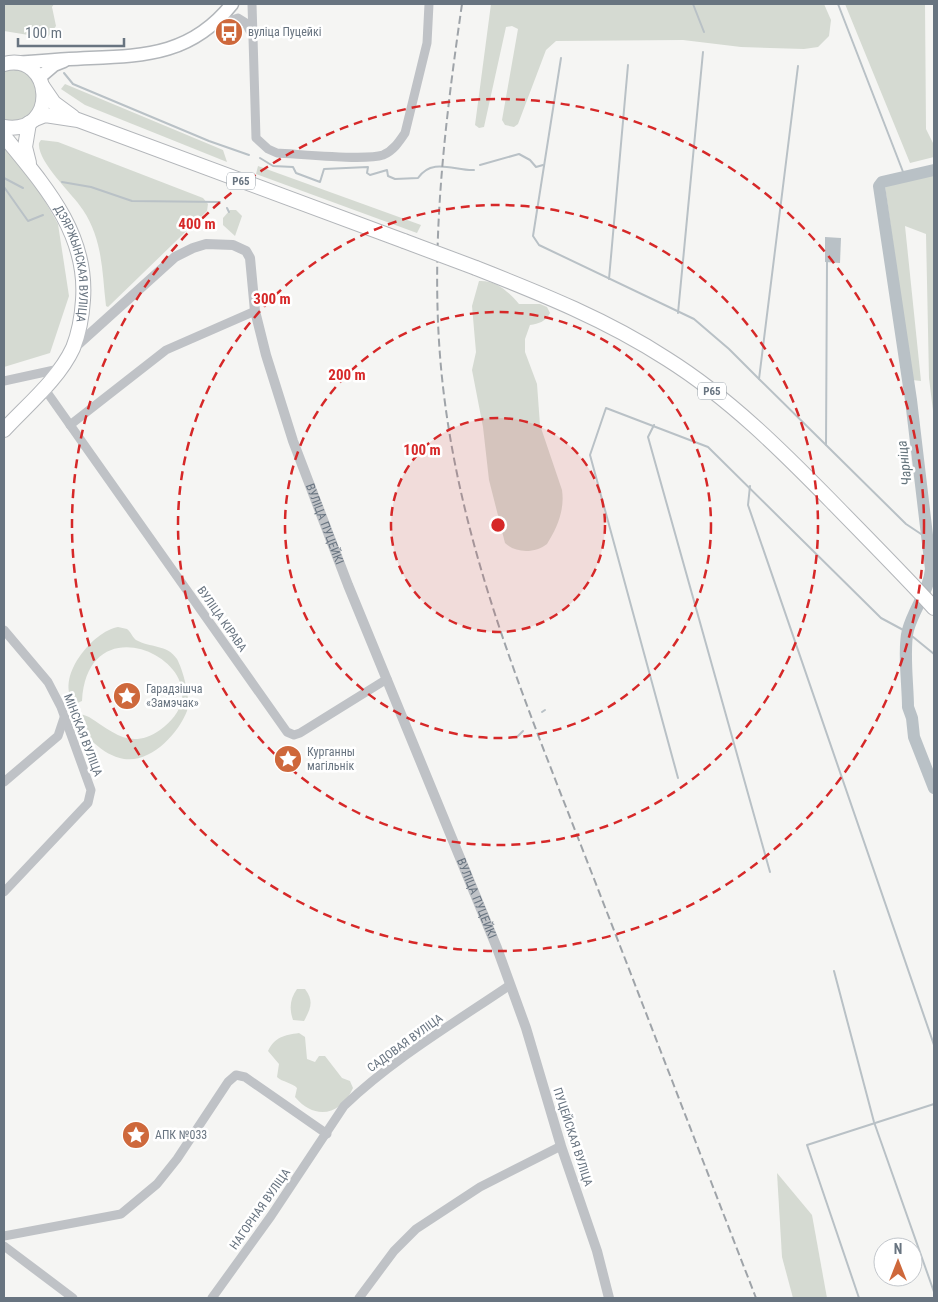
<svg xmlns="http://www.w3.org/2000/svg" width="938" height="1302" font-family="'Roboto Condensed',sans-serif">
	<rect width="100%" height="100%" fill="#f5f5f3"/>
	<!-- green -->
	<g fill="#d5dad2">
		<path d="M 4,4 L 54,4 L 52,7 L 56,26 L 47,38 L 4,31 Z"/>
		<path d="M 491,4 L 824,4 L 831,20 L 829,36 L 818,47 L 804,49 L 741,47 L 683,40 L 556,41 L 546,50 L 518,124 L 514,127 L 505,125 L 502,120 L 518,29 L 512,26 L 506,27 L 484,127 L 479,128 L 475,125 Z"/>
		<path d="M 845,4 L 925,4 L 926,129 L 933,143 L 934,157 L 910,163 Z"/>
		<path d="M 4,70 L 23,70 C 26,73 32,77 35,81 C 49,102 25,126 4,120 Z"/>
		<path d="M 65,84 L 223,150 L 227,162 L 85,105 L 61,89 Z"/>
		<path d="M 41,140 L 58,142 L 203,198 L 208,204 L 207,211 L 108,307 L 106,306 C 102,272 103,240 83,210 C 72,193 37,162 39,143 Z"/>
		<path d="M 4,146 L 29,173 L 58,224 L 69,296 L 50,353 L 4,367 Z"/>
		<path d="M 258,166 L 421,225 L 417,233 L 256,174 Z"/>
		<path d="M 934,175 L 934,419 L 929,378 L 926,234 L 905,226 L 921,381 L 912,380 L 885,186 Z"/>
		<path d="M 230,210 L 236,210 L 242,216 L 235,236 L 223,225 L 223,218 Z"/>
		<path d="M 479,281 C 496,280 509,292 519,304 L 540,304 L 547,307 L 550,313 C 546,321 539,324 530,325 L 525,339 L 525,352 L 537,384 L 540,425 L 562,490 C 565,510 557,528 547,544 C 536,553 516,554 505,543 L 489,480 L 483,427 L 472,370 L 476,352 L 472,306 Z"/>
		<path d="M 118,627 L 127,629 C 131,632 133,638 136,640 C 150,648 167,644 177,659 C 183,670 191,699 187,711 C 178,734 151,763 124,759 C 101,755 85,734 71,717 L 71,713 L 75,711 C 80,714 85,715 89,717 C 114,733 131,750 160,730 C 238,675 88,591 82,701 L 75,704 C 53,679 93,631 118,627 Z"/>
		<path d="M 297,989 L 305,989 C 314,1001 311,1008 304,1021 L 293,1020 C 289,1008 290,999 297,989 Z"/>
		<path d="M 299,1033 L 305,1037 L 307,1059 L 315,1062 L 319,1056 L 325,1056 L 342,1078 L 350,1081 L 353,1088 C 341,1115 315,1121 295,1097 L 297,1088 C 293,1083 282,1082 277,1077 L 279,1064 L 268,1051 C 275,1037 284,1035 299,1033 Z"/>
		<path d="M 777,1173 L 812,1215 L 827,1298 L 793,1298 L 782,1257 Z"/>
	</g>
	<!-- water -->
	<path fill="#b9c1c6" d="M 825,237 L 841,238 L 840,263 L 825,262 Z"/>
	<g fill="none" stroke-linecap="round" stroke-linejoin="round">
		<!-- stream -->
		<g stroke="#b9c1c6" stroke-width="2">
			<path d="M 693,4 L 704,32"/>
			<path d="M 838,4 L 905,177"/>
			<path d="M 561,58 L 533,236 L 539,245 L 694,319 L 729,349 L 759,379"/>
			<path d="M 798,66 L 759,379 L 826,445"/>
			<path d="M 64,73 L 73,84 L 209,141 L 249,155"/>
			<path d="M 260,158 L 273,166 L 293,167 L 296,173 L 320,182 L 324,169 L 368,167 L 367,173 L 370,175 L 387,170 L 388,176 L 395,179 L 418,178 C 432,157 455,171 474,170"/>
			<path d="M 480,165 L 519,154 L 530,160 L 536,167 L 543,165"/>
			<path d="M 4,178 L 23,188"/>
			<path d="M 62,182 L 91,187 L 132,201 L 220,202"/>
			<path d="M 4,187 L 28,221 L 43,215"/>
			<path d="M 227,208 L 229,212"/>
			<path d="M 827,262 L 826,445 L 906,524 L 927,538"/>
			<path d="M 609,279 L 628,65"/>
			<path d="M 678,313 L 703,52"/>
			<path d="M 654,425 L 648,437 L 770,872"/>
			<path d="M 750,486 L 748,505 L 934,1045"/>
			<path d="M 542,712 L 545,710"/>
			<path d="M 518,736 L 523,731"/>
			<path d="M 678,778 L 590,455 L 606,408 L 708,447 L 881,618 L 907,632 L 934,654"/>
			<path d="M 834,971 L 874,1122 L 934,1292"/>
			<path d="M 859,1298 L 807,1145 L 934,1104"/>
		</g>
		<!-- river -->
		<path stroke="#b9c1c6" stroke-width="12" d="M 934,170 L 882,182 L 879,186 L 911,400 L 931,569 C 929,591 914,608 908,630 C 903,649 908,686 908,707 L 912,718 L 914,737 L 934,788"/>
		<defs>
			<g id="secondary">
				<path d="M 16,63 C 41,61 65,59 90,58 C 148,56 193,53 232,4"/>
				<path d="M 40,77 L 54,65 L 64,61"/>
			</g>
			<g id="primary">
				<path d="M 4,64 C 53,51 60,136 4,127"/>
				<path d="M 43,87 L 54,103 L 73,117"/>
				<path d="M 35,119 L 45,115 L 78,120 L 404,241"/>
				<path d="M 29,123 L 25,147 L 29,163"/>
				<path id="s2" d="M 4,136 C 44,185 88,233 83,300 C 82,316 79,333 73,348 C 58,380 27,405 4,430"/>
				<path d="M 476,268 C 542,294 607,320 667,359 C 729,398 781,450 832,502 C 866,537 901,572 934,608"/>
			</g>
		</defs>
		<!-- secondary casing -->
		<use href="#secondary" stroke="#b2b6ba" stroke-width="15"/>
		<!-- primary casing -->
		<use href="#primary" stroke="#b3b6ba" stroke-width="16"/>
		<!-- minor -->
		<g stroke="#bfc2c6" stroke-width="9">
			<path d="M 252,4 L 256,138 L 268,149 L 277,153 C 299,154 365,161 383,155 C 393,151 399,142 405,133 L 427,43 L 429,4"/>
			<path d="M 216,25 L 238,18 L 246,23 L 250,31"/>
			<path d="M 4,381 L 59,369"/>
			<path d="M 44,388 L 287,732 L 294,735 L 300,733 L 387,679"/>
			<path d="M 70,425 L 166,350 L 255,311"/>
			<path d="M 4,630 L 48,682 L 61,707 L 91,790 L 88,803 L 4,892"/>
			<path d="M 4,782 L 58,736 L 64,718"/>
			<path d="M 4,1236 L 121,1214 L 157,1184 L 177,1159 L 228,1082 L 236,1075 L 245,1077 L 327,1134"/>
			<path d="M 4,1246 L 73,1298"/>
			<path d="M 212,1298 L 271,1216 L 344,1106 C 393,1059 454,1023 510,985"/>
			<path d="M 359,1298 L 394,1251 L 416,1229 L 480,1187 L 561,1146"/>
		</g>
		<!-- tertiary -->
		<path stroke="#bfc2c6" stroke-width="10" id="s1" d="M 73,349 L 175,257 L 193,248 L 206,244 L 233,245 L 246,251 L 250,258 L 255,311 L 266,355 L 293,441 L 348,585 L 497,948 L 526,1028 L 561,1146 L 597,1251 L 609,1298"/>
		<!-- secondary -->
		<use href="#secondary" stroke="#fff" stroke-width="12"/>
		<!-- primary -->
		<use href="#primary" stroke="#fff" stroke-width="14"/>
		<!-- rail -->
		<path stroke="#9fa4a9" stroke-width="2" stroke-dasharray="8 4" stroke-linecap="butt" d="M 462,4 C 443,136 427,269 445,403 C 465,556 524,699 580,843 C 639,994 697,1146 756,1298"/>
		<defs>
			<path id="primary-bridge" d="M 404,241 L 476,268"/>
		</defs>
		<!-- primary-bridge casing -->
		<use href="#primary-bridge" stroke="#b3b6ba" stroke-width="16" stroke-linecap="butt"/>
		<!-- primary-bridge -->
		<use href="#primary-bridge" stroke="#fff" stroke-width="14"/>
	</g>
	<!-- distance rings -->
	<circle cx="498" cy="525" r="107" fill="#d62828" fill-opacity=".12"/>
	<g fill="none" stroke="#d62828" stroke-width="2.5" stroke-dasharray="9 6">
		<circle cx="498" cy="525" r="107"/>
		<circle cx="498" cy="525" r="213"/>
		<circle cx="498" cy="525" r="320"/>
		<circle cx="498" cy="525" r="426"/>
	</g>
	<!-- icons -->
	<defs>
		<symbol id="bus-disc" viewBox="-11 -11 22 22"><circle r="9.5" fill="#ce683b" stroke="#fff"/><path d="M-5-6H5V4H4V6H2V4H-2V6H-4V4H-5ZM-3.5-4V0h7V-4ZM-3.5 1.2v1.5H-2V1.2ZM2 1.2v1.5H3.5V1.2Z" fill="#fff"/></symbol>
		<symbol id="sight-disc" viewBox="-11 -11 22 22"><circle r="9.5" fill="#ce683b" stroke="#fff"/><path d="M0-6L1.8-2.2L6-1.7L2.9 1.2L3.7 5.4L0 3.3L-3.7 5.4L-2.9 1.2L-6-1.7L-1.8-2.2Z" fill="#fff"/></symbol>
	</defs>
	<g fill-rule="evenodd">
		<use href="#bus-disc" x="213" y="16" width="32" height="32"/>
		<use href="#sight-disc" x="111" y="680" width="32" height="32"/>
		<use href="#sight-disc" x="272" y="743" width="32" height="32"/>
		<use href="#sight-disc" x="120" y="1119" width="32" height="32"/>
	</g>
	<g text-anchor="middle" dominant-baseline="central" stroke-width="5" stroke-linejoin="round" paint-order="stroke">
		<!-- shield labels -->
		<g fill="#fff" stroke="#959ea6" stroke-width="1">
			<rect x="227" y="172.5" width="28" height="17" rx="4"/>
			<rect x="698" y="382.5" width="28" height="17" rx="4"/>
		</g>
		<g font-size="11" font-weight="bold" fill="#687480">
			<text x="241" y="181">Р65</text>
			<text x="712" y="391">Р65</text>
		</g>
		<!-- poi labels -->
		<g font-size="12" fill="#687480" stroke="#fff" text-anchor="start">
			<text x="248" y="32">вуліца Пуцейкі</text>
			<text x="146" y="689">Гарадзішча<tspan x="146" dy="14">«Замэчак»</tspan></text>
			<text x="307" y="752">Курганны<tspan x="307" dy="14">магільнік</tspan></text>
			<text x="155" y="1135">АПК №033</text>
		</g>
		<!-- street labels -->
		<g font-size="12" fill="#687480" stroke="#fff">
			<text stroke="none"><textPath href="#s2" startOffset="149">ДЗЯРЖЫНСКАЯ ВУЛІЦА</textPath></text>
			<text stroke="none"><textPath href="#s1" startOffset="498">ВУЛІЦА ПУЦЕЙКІ</textPath></text>
			<text transform="translate(222 619) rotate(55)">ВУЛІЦА КІРАВА</text>
			<text transform="translate(83 735) rotate(69)">МІНСКАЯ ВУЛІЦА</text>
			<text stroke="none"><textPath href="#s1" startOffset="902">ВУЛІЦА ПУЦЕЙКІ</textPath></text>
			<text transform="translate(405 1043) rotate(-36)">САДОВАЯ ВУЛІЦА</text>
			<text transform="translate(573 1137) rotate(72)">ПУЦЕЙСКАЯ ВУЛІЦА</text>
			<text transform="translate(260 1209) rotate(-55)">НАГОРНАЯ ВУЛІЦА</text>
		</g>
		<!-- water labels -->
		<g font-size="14" font-style="italic" fill="#64747c" stroke="#fff">
			<text transform="translate(904 463) rotate(-97)">Чарніца</text>
		</g>
	</g>
	<circle cx="498" cy="525" r="8" fill="#d62828" stroke="#fff" stroke-width="2.5"/>
	<g font-size="15" text-anchor="middle" font-weight="bold" fill="#d62828" stroke="#fff" stroke-width="5" stroke-linejoin="round" paint-order="stroke">
		<text x="197" y="229">400 m</text>
		<text x="272" y="304">300 m</text>
		<text x="347" y="380">200 m</text>
		<text x="422" y="455">100 m</text>
	</g>
	<!-- border -->
	<rect width="938" height="1302" fill="none" stroke="#687480" stroke-width="10"/>
	<!-- north arrow -->
	<g transform="translate(898 1262)"><circle r="24" fill="#ffffff" stroke="#c3c7cc"/>
	<path d="M0-4L9 19L0 12L-9 19Z" fill="#ce683b"/>
	<text y="-8" font-size="14" font-weight="bold" text-anchor="middle" fill="#687480">N</text>
	</g>
	<!-- scale -->
	<path d="M18 38v8h106v-8" fill="none" stroke="#687480" stroke-width="2.5"/>
	<text x="25" y="38" font-size="15" fill="#687480" stroke="#ffffff" stroke-width="4" paint-order="stroke">100 m</text>
</svg>
